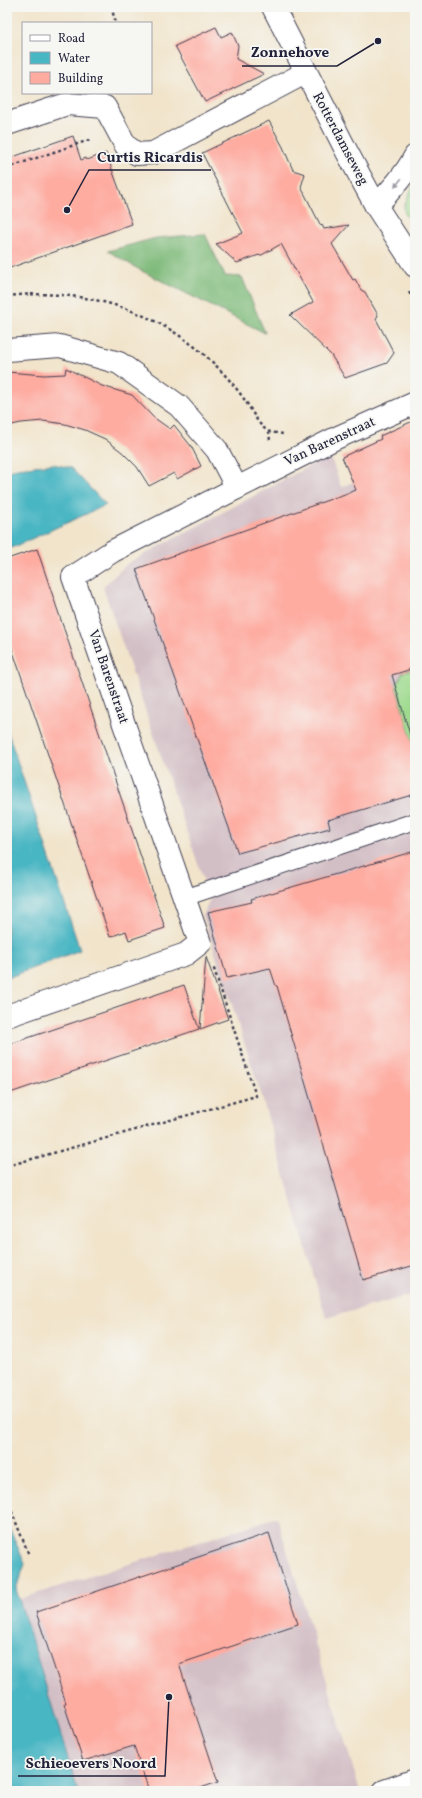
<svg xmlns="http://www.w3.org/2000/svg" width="422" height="1798" font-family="Vollkorn,serif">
	<rect width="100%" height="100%" fill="#f6f6f2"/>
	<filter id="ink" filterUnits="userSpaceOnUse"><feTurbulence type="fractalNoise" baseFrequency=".025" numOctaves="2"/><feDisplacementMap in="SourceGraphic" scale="8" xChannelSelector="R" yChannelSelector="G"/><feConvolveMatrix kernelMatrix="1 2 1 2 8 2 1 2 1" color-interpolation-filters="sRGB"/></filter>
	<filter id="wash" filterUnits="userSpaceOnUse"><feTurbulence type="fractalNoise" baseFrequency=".012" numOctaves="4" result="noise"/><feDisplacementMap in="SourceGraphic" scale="16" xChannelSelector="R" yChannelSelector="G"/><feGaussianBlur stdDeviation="0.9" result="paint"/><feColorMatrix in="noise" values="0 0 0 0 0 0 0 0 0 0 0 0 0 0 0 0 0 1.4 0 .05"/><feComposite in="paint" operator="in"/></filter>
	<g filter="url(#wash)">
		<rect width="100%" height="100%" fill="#f1e4cb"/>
		<!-- industrial -->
		<g fill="#d2bec5">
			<path d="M 330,455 L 341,487 L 361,479 L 415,557 L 415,1294 L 326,1318 L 261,1094 L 203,916 L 210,899 L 103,587 L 128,563 Z"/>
			<path d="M 277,1517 L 360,1791 L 7,1791 L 7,1603 Z"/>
		</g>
		<!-- green -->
		<g fill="#9eda8e" stroke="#607e64">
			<path d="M 415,181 L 415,220 L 405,215 L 404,206 Z"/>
			<path d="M 415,668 L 415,751 L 396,686 L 403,672 Z"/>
		</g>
		<!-- forest -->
		<path fill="#7eba79" stroke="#506e5a" d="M 205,234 L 225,276 L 242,277 L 265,333 L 140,270 L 108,251 L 156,238 Z"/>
		<!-- water -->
		<g fill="#48b6c3" stroke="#356c7f">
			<path d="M 53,464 L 71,468 L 106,505 L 7,550 L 7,472 L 17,468 Z"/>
			<path d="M 7,730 L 80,950 L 7,978 Z"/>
			<path d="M 7,1522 L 25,1564 L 16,1589 L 78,1791 L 7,1791 Z"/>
		</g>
		<g id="blocks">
			<!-- building -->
			<g fill="#feaba0">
				<path d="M 216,27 L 221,37 L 232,32 L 238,46 L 236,59 L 264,74 L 205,102 L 175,46 Z"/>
				<path d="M 269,121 L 283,147 L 293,170 L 305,174 L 301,187 L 321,226 L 322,225 L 324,229 L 349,225 L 332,244 L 353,280 L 355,279 L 361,290 L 365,292 L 378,315 L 376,319 L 394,353 L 387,363 L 345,378 L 331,355 L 290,315 L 313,302 L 281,244 L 260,256 L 259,255 L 237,263 L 216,244 L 243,233 L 202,153 Z"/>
				<path d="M 73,136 L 81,160 L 86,158 L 87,160 L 106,153 L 132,224 L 7,269 L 7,159 Z"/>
				<path d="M 66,368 L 102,386 L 132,395 L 153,417 L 170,429 L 174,425 L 191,446 L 201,466 L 177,479 L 174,473 L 149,486 L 137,467 L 122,452 L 105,439 L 85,430 L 65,424 L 43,421 L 21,423 L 7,426 L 7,372 L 44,375 L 65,374 Z"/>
				<path d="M 415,420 L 415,668 L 392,675 L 415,751 L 415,794 L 328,820 L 330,828 L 238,853 L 136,569 L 356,490 L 342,457 L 381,439 L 380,436 Z"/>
				<path d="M 37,549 L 165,928 L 129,940 L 126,931 L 110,937 L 7,634 L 7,559 Z"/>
				<path d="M 415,851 L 415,1265 L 363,1280 L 277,986 L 276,986 L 270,968 L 227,978 L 208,912 L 252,902 L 251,899 Z"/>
				<path d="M 206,957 L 228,1019 L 200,1029 Z"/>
				<path d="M 184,985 L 199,1029 L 7,1094 L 7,1045 Z"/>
				<path d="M 269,1533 L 298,1624 L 179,1664 L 218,1782 L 192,1791 L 149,1791 L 134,1746 L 83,1761 L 64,1704 L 66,1703 L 36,1612 Z"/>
			</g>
		</g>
	</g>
	<g filter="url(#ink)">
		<use href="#blocks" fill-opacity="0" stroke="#413f51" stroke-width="1"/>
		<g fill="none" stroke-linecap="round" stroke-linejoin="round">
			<defs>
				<path id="lane" d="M 184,898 L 415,821"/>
				<g id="street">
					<path d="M 273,7 L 347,152 L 376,206 L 415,266"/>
					<path d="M 7,124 L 67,104 L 105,107 L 126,146 L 137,154 L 153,153 L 305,73"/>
					<path d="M 376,206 C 391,190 405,175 415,156"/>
					<path d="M 7,350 L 60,346 L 119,363 L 179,406 L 217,450 L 237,488"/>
					<path d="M 7,1016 L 186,954 L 200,943 L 73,577 L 113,551 L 237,488 L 336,438 L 415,403"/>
					<path d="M 384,1791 L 415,1780"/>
				</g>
			</defs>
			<!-- lane casing -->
			<use href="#lane" stroke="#413f51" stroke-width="18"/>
			<!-- street casing -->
			<use href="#street" stroke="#413f51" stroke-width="24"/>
			<!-- path -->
			<g stroke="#413f51" stroke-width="2.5" stroke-dasharray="3 3" stroke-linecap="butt">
				<path d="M 111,7 L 116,23"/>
				<path d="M 7,168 L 92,139"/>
				<path d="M 409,292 L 415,302"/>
				<path d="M 7,296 C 89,287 167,312 224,374 C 233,384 241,394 248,405 C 254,414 258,425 268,431 C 272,433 279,433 283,434"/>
				<path d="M 269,431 L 270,441"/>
				<path d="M 7,1166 L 256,1096 L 213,966"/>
				<path d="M 7,1500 L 29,1555"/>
			</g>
			<!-- lane -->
			<use href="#lane" stroke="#fff" stroke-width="16"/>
			<!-- street -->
			<use href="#street" stroke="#fff" stroke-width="22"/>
		</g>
		<!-- one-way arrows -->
		<defs><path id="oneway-solid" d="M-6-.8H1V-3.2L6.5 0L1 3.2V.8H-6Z"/></defs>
		<use fill="#9c9ca7" href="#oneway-solid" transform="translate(398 183) rotate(128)"/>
	</g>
	<g text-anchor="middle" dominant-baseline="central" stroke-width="3.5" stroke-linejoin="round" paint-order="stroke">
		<!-- street labels -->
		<g font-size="14" fill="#22223b" stroke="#f6f6f2">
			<text transform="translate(340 139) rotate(62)">Rotterdamseweg</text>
			<text transform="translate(330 442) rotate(-25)">Van Barenstraat</text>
			<text transform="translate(108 677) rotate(71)">Van Barenstraat</text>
		</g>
	</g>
	<!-- callouts -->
	<path fill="none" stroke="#22223b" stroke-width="1.5" d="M378 41L337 66H242M67 210L89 170H211M169 1697L165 1776H18"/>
	<g fill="#22223b" stroke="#f6f6f2" stroke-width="1.5">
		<circle cx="378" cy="41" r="4"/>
		<circle cx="67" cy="210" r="4"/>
		<circle cx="169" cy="1697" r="4"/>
	</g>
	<g font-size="15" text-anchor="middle" font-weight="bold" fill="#22223b" stroke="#f6f6f2" stroke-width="3.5" stroke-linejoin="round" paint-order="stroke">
		<text x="290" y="57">Zonnehove</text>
		<text x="150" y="162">Curtis Ricardis</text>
		<text x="91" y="1768">Schieoevers Noord</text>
	</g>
	<!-- margin -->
	<rect width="422" height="1798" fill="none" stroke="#f6f6f2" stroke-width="24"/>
	<!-- legend -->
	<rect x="22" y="22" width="130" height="72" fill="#f6f6f2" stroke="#a1a1a9"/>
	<rect x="30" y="35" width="20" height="6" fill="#ffffff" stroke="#a1a1a9"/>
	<text x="58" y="42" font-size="12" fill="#22223b">Road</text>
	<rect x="30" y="52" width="20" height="12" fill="#48b6c3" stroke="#a1a1a9"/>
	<text x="58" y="62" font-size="12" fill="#22223b">Water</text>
	<rect x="30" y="72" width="20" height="12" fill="#feaba0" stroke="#a1a1a9"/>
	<text x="58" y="82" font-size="12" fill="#22223b">Building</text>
</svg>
